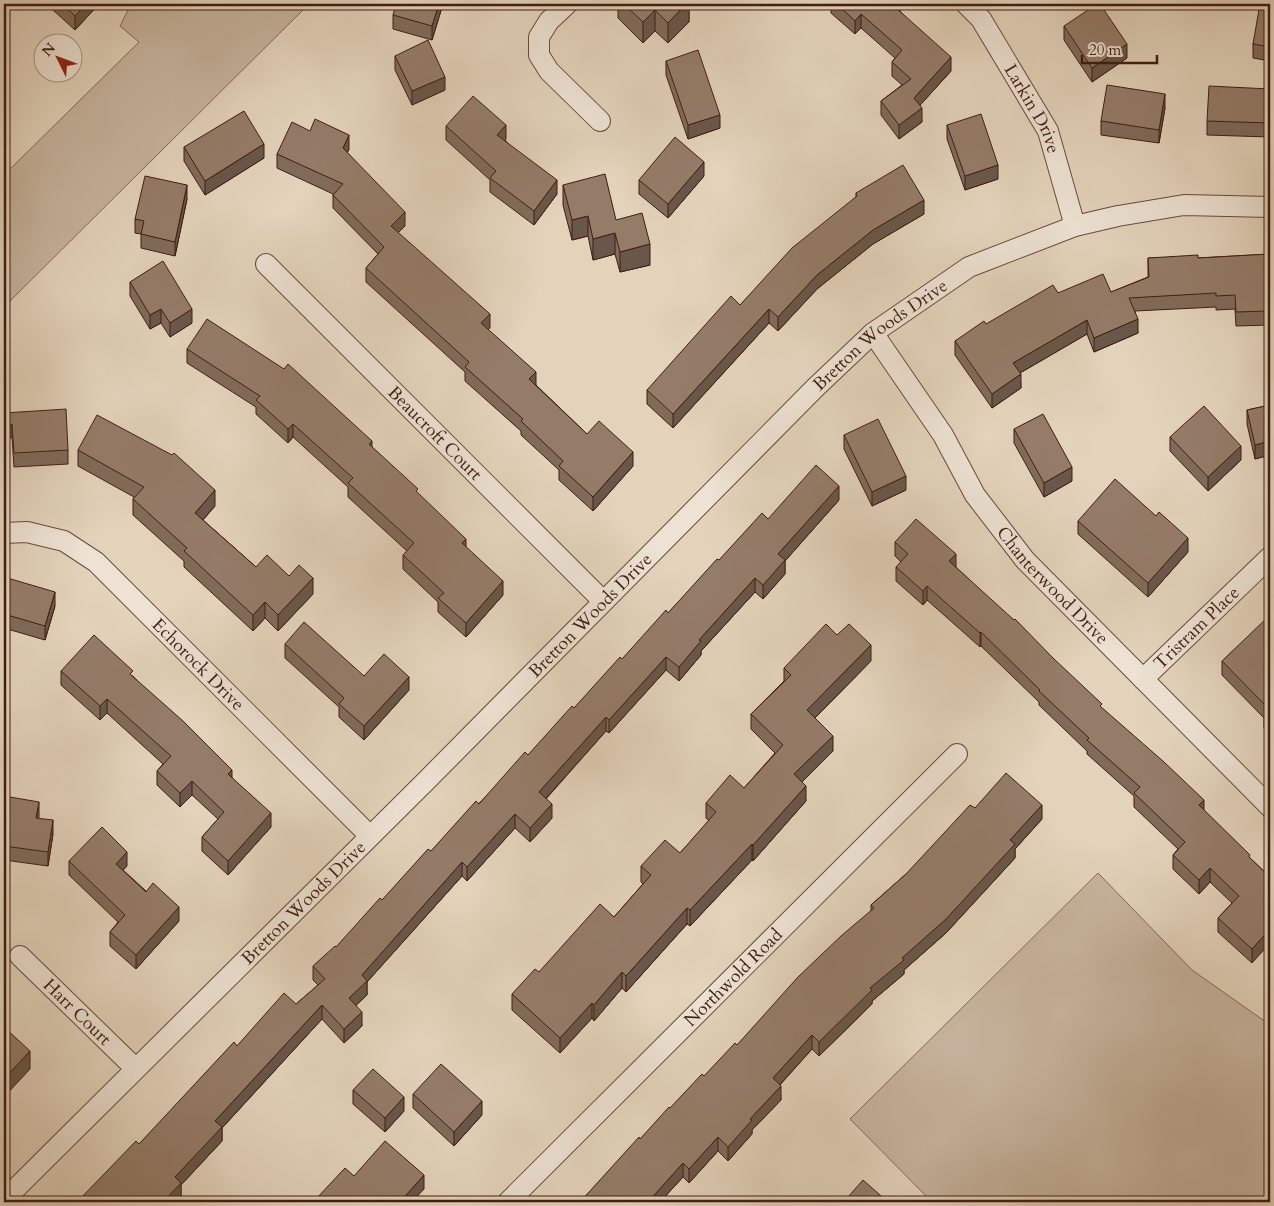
<svg xmlns="http://www.w3.org/2000/svg" width="1274" height="1206" font-family="Cardo,serif">
	<rect width="100%" height="100%" fill="#e3d3bb"/>
	<filter id="stains"><feTurbulence type="fractalNoise" baseFrequency=".004" numOctaves="4"/><feColorMatrix values="0 0 0 0 .2 0 0 0 0 .09 0 0 0 0 .02 0 0 0 .5 -.17"/></filter>
	<radialGradient id="worn" r=".72"><stop offset=".6" stop-color="#630" stop-opacity="0"/><stop offset="1" stop-color="#630" stop-opacity=".3"/></radialGradient>
	<!-- green -->
	<g fill="#c7b49e" stroke="#846858">
		<path d="M 131,4 L 309,4 L 4,307 L 4,175 L 139,42 L 120,26 Z"/>
		<path d="M 1098,873 L 1192,970 L 1263,1020 L 1270,1023 L 1270,1202 L 932,1202 L 850,1119 Z"/>
	</g>
	<g fill="none" stroke-linecap="round" stroke-linejoin="round">
		<defs>
			<g id="street">
				<path d="M 567,4 L 549,21 L 539,37 L 539,55 L 549,71 L 600,121"/>
				<path id="s1" d="M 966,4 L 981,19 L 1048,131 L 1075,226"/>
				<path id="s2" d="M 266,264 L 603,601"/>
				<path id="s3" d="M 873,333 L 943,435 L 975,495 L 1025,560 L 1270,807"/>
				<path id="s4" d="M 4,533 L 27,532 L 64,541 L 96,562 L 370,836"/>
				<path id="s5" d="M 1143,679 L 1270,557"/>
				<path id="s6" d="M 20,956 L 135,1068"/>
				<path id="s7" d="M 4,1200 L 426,781 L 816,387 L 873,333 L 969,267 L 1075,226 L 1118,216 L 1184,205 L 1270,207"/>
				<path id="s8" d="M 508,1202 L 957,754"/>
			</g>
		</defs>
		<!-- street casing -->
		<use href="#street" stroke="#694a3c" stroke-width="22"/>
		<!-- street -->
		<use href="#street" stroke="#ede2d3" stroke-width="20"/>
	</g>
	<!-- wall -->
	<g fill="#806b5a" stroke="#401d11">
		<path d="M 53,4 L 99,4 L 75,30 L 53,10 Z"/>
		<path d="M 443,4 L 432,40 L 393,29 L 393,15 Z"/>
		<path d="M 618,4 L 689,4 L 689,22 L 668,43 L 655,31 L 643,43 L 618,18 Z"/>
		<path d="M 831,4 L 900,4 L 900,11 L 951,71 L 920,105 L 922,122 L 899,139 L 881,115 L 881,101 L 902,85 L 892,76 L 892,62 L 895,58 L 861,28 L 855,34 L 831,13 Z"/>
		<path d="M 1270,4 L 1270,61 L 1253,58 L 1253,44 Z"/>
		<path d="M 1064,26 L 1127,58 L 1092,82 L 1064,40 Z"/>
		<path d="M 395,56 L 445,90 L 412,105 L 395,70 Z"/>
		<path d="M 666,61 L 720,128 L 688,139 L 666,75 Z"/>
		<path d="M 1270,89 L 1270,137 L 1207,135 L 1207,121 Z"/>
		<path d="M 1165,108 L 1159,143 L 1101,135 L 1101,121 Z"/>
		<path d="M 947,125 L 998,179 L 965,190 L 947,139 Z"/>
		<path d="M 446,126 L 506,139 L 505,140 L 557,194 L 534,225 L 490,192 L 490,180 L 446,140 Z"/>
		<path d="M 184,147 L 264,158 L 205,195 L 184,161 Z"/>
		<path d="M 349,149 L 347,153 L 405,226 L 398,233 L 490,328 L 488,329 L 536,385 L 587,434 L 633,466 L 593,511 L 559,480 L 559,470 L 521,435 L 521,431 L 465,381 L 465,372 L 366,282 L 366,268 L 378,254 L 333,208 L 333,194 L 277,168 L 277,154 Z"/>
		<path d="M 704,176 L 668,218 L 639,194 L 639,180 Z"/>
		<path d="M 563,185 L 616,220 L 650,265 L 620,272 L 615,254 L 593,260 L 588,236 L 572,240 L 563,205 Z"/>
		<path d="M 856,193 L 924,214 L 873,244 L 817,289 L 778,331 L 769,323 L 673,428 L 647,404 L 647,390 L 740,305 L 856,197 Z"/>
		<path d="M 187,199 L 175,256 L 141,248 L 141,234 L 135,233 L 135,219 Z"/>
		<path d="M 1270,254 L 1270,325 L 1236,326 L 1235,309 L 1216,310 L 1216,307 L 1135,311 L 1138,333 L 1094,352 L 1087,334 L 1020,373 L 1021,388 L 992,408 L 955,355 L 955,341 L 986,324 L 1111,292 L 1148,277 L 1148,258 L 1198,258 Z"/>
		<path d="M 130,282 L 192,323 L 170,337 L 161,323 L 150,329 L 130,296 Z"/>
		<path d="M 187,349 L 372,447 L 418,494 L 466,547 L 503,595 L 466,637 L 438,612 L 438,602 L 403,569 L 403,555 L 407,551 L 348,497 L 348,487 L 293,437 L 288,443 L 256,414 L 256,407 L 187,363 Z"/>
		<path d="M 1270,405 L 1270,455 L 1255,459 L 1247,424 L 1247,410 Z"/>
		<path d="M 4,413 L 68,450 L 68,464 L 14,467 L 12,437 L 4,441 Z"/>
		<path d="M 1014,429 L 1072,481 L 1044,497 L 1014,443 Z"/>
		<path d="M 844,435 L 906,490 L 872,506 L 844,449 Z"/>
		<path d="M 1170,437 L 1241,460 L 1208,491 L 1170,451 Z"/>
		<path d="M 78,450 L 215,506 L 203,520 L 256,567 L 289,576 L 313,594 L 278,631 L 265,618 L 253,631 L 184,567 L 184,561 L 133,515 L 133,499 L 134,497 L 78,466 Z"/>
		<path d="M 839,500 L 785,561 L 785,574 L 763,599 L 755,592 L 701,651 L 701,655 L 679,681 L 666,670 L 609,733 L 606,731 L 546,799 L 552,818 L 530,842 L 515,828 L 467,881 L 462,876 L 367,982 L 367,995 L 356,1005 L 362,1026 L 344,1043 L 322,1019 L 222,1128 L 222,1141 L 181,1185 L 181,1197 L 176,1202 L 77,1202 L 139,1144 L 237,1046 L 296,1004 L 318,985 L 313,980 L 313,966 L 336,947 L 431,851 L 528,755 L 668,613 L 719,560 L 768,519 Z"/>
		<path d="M 1078,521 L 1188,552 L 1148,597 L 1078,534 Z"/>
		<path d="M 895,542 L 956,567 L 1102,708 L 1204,810 L 1250,858 L 1270,877 L 1252,963 L 1218,932 L 1218,918 L 1232,903 L 1210,882 L 1199,894 L 1173,869 L 1173,855 L 1178,849 L 1134,807 L 1134,796 L 1087,754 L 1087,751 L 1039,705 L 1039,702 L 981,646 L 980,647 L 927,600 L 923,605 L 896,581 L 896,567 L 901,562 L 895,556 Z"/>
		<path d="M 4,577 L 55,606 L 45,640 L 4,628 Z"/>
		<path d="M 1270,617 L 1270,734 L 1264,728 L 1264,718 L 1222,675 L 1222,661 Z"/>
		<path d="M 837,635 L 871,661 L 815,718 L 833,751 L 802,782 L 806,801 L 753,861 L 752,860 L 690,926 L 687,924 L 626,992 L 622,988 L 594,1021 L 592,1018 L 560,1053 L 512,1010 L 512,994 L 539,972 L 614,917 L 643,884 L 641,882 L 641,866 L 680,853 L 709,821 L 706,818 L 706,803 L 744,788 L 775,753 L 751,729 L 751,714 L 784,681 L 784,668 Z"/>
		<path d="M 285,644 L 364,676 L 409,690 L 364,740 L 339,717 L 339,707 L 285,658 Z"/>
		<path d="M 61,671 L 133,676 L 232,778 L 271,827 L 228,875 L 202,851 L 202,837 L 218,819 L 192,795 L 180,807 L 157,785 L 157,771 L 163,764 L 107,713 L 100,720 L 61,685 Z"/>
		<path d="M 4,796 L 39,816 L 38,818 L 53,834 L 48,866 L 4,860 Z"/>
		<path d="M 975,808 L 1042,819 L 1015,849 L 1015,858 L 946,933 L 904,970 L 904,974 L 872,1001 L 872,1004 L 819,1056 L 812,1049 L 780,1085 L 781,1100 L 752,1130 L 752,1134 L 728,1161 L 718,1151 L 689,1183 L 683,1177 L 660,1202 L 580,1202 L 670,1108 L 704,1076 L 737,1045 L 871,911 L 871,905 L 906,874 Z"/>
		<path d="M 69,861 L 127,866 L 123,870 L 179,921 L 136,969 L 110,946 L 110,932 L 118,922 L 69,875 Z"/>
		<path d="M 353,1090 L 404,1111 L 385,1132 L 353,1104 Z"/>
		<path d="M 413,1094 L 482,1115 L 454,1146 L 413,1108 Z"/>
		<path d="M 848,1197 L 888,1202 L 848,1202 Z"/>
	</g>
	<!-- shaded-wall -->
	<g fill="#68574a" stroke="#401d11">
		<path d="M 86,4 L 99,4 L 75,30 L 75,16 Z"/>
		<path d="M 439,4 L 443,4 L 432,40 L 432,26 Z"/>
		<path d="M 686,4 L 689,4 L 689,22 L 668,43 L 668,23 Z"/>
		<path d="M 898,4 L 900,4 L 900,16 L 895,7 Z"/>
		<path d="M 655,10 L 655,31 L 643,43 L 643,22 Z"/>
		<path d="M 861,14 L 861,28 L 855,34 L 855,21 Z"/>
		<path d="M 1127,44 L 1127,58 L 1092,82 L 1092,68 Z"/>
		<path d="M 951,57 L 951,71 L 914,112 L 914,98 Z"/>
		<path d="M 445,77 L 445,90 L 412,105 L 412,91 Z"/>
		<path d="M 1165,94 L 1165,108 L 1159,143 L 1159,130 Z"/>
		<path d="M 922,108 L 922,122 L 899,139 L 899,125 Z"/>
		<path d="M 720,115 L 720,128 L 688,139 L 688,125 Z"/>
		<path d="M 506,125 L 506,139 L 497,149 L 497,135 Z"/>
		<path d="M 349,135 L 349,149 L 343,162 L 343,148 Z"/>
		<path d="M 264,144 L 264,158 L 205,195 L 205,181 Z"/>
		<path d="M 704,162 L 704,176 L 668,218 L 668,204 Z"/>
		<path d="M 998,165 L 998,179 L 965,190 L 965,176 Z"/>
		<path d="M 557,180 L 557,194 L 534,225 L 534,211 Z"/>
		<path d="M 187,185 L 187,199 L 175,256 L 175,242 Z"/>
		<path d="M 924,200 L 924,214 L 873,244 L 817,289 L 778,331 L 778,317 L 817,275 L 873,230 Z"/>
		<path d="M 405,212 L 405,226 L 391,240 L 391,226 Z"/>
		<path d="M 588,216 L 588,236 L 572,240 L 572,220 Z"/>
		<path d="M 615,233 L 615,254 L 593,260 L 593,239 Z"/>
		<path d="M 650,244 L 650,265 L 620,272 L 620,252 Z"/>
		<path d="M 161,309 L 161,323 L 150,329 L 150,315 Z"/>
		<path d="M 192,309 L 192,323 L 170,337 L 170,323 Z"/>
		<path d="M 769,309 L 769,323 L 673,428 L 673,414 Z"/>
		<path d="M 490,314 L 490,328 L 481,337 L 481,323 Z"/>
		<path d="M 1138,319 L 1138,333 L 1094,352 L 1094,338 Z"/>
		<path d="M 1087,320 L 1087,334 L 1013,377 L 1013,363 Z"/>
		<path d="M 536,372 L 536,386 L 529,379 Z"/>
		<path d="M 1021,374 L 1021,388 L 992,408 L 992,394 Z"/>
		<path d="M 12,424 L 12,437 L 4,441 L 4,427 Z"/>
		<path d="M 293,424 L 293,437 L 288,443 L 288,429 Z"/>
		<path d="M 372,441 L 372,454 L 369,444 Z"/>
		<path d="M 1270,441 L 1270,455 L 1255,459 L 1255,445 Z"/>
		<path d="M 1241,446 L 1241,460 L 1208,491 L 1208,477 Z"/>
		<path d="M 633,452 L 633,466 L 593,511 L 593,497 Z"/>
		<path d="M 1072,467 L 1072,481 L 1044,497 L 1044,483 Z"/>
		<path d="M 906,476 L 906,490 L 872,506 L 872,492 Z"/>
		<path d="M 839,486 L 839,500 L 785,561 L 785,574 L 763,599 L 763,585 L 778,554 Z"/>
		<path d="M 215,490 L 215,506 L 195,529 L 195,513 Z"/>
		<path d="M 1188,538 L 1188,552 L 1148,597 L 1148,583 Z"/>
		<path d="M 466,539 L 466,553 L 462,543 Z"/>
		<path d="M 956,554 L 956,568 L 949,561 Z"/>
		<path d="M 313,578 L 313,594 L 278,631 L 278,615 Z"/>
		<path d="M 755,578 L 755,592 L 701,651 L 701,655 L 679,681 L 679,667 L 699,640 Z"/>
		<path d="M 503,581 L 503,595 L 466,637 L 466,623 Z"/>
		<path d="M 927,586 L 927,600 L 923,605 L 923,591 Z"/>
		<path d="M 55,592 L 55,606 L 45,640 L 45,626 Z"/>
		<path d="M 265,602 L 265,618 L 253,631 L 253,615 Z"/>
		<path d="M 981,632 L 981,646 L 980,647 L 980,633 Z"/>
		<path d="M 871,645 L 871,661 L 807,726 L 807,710 Z"/>
		<path d="M 666,657 L 666,670 L 609,733 L 609,720 Z"/>
		<path d="M 409,677 L 409,690 L 364,740 L 364,726 Z"/>
		<path d="M 107,699 L 107,713 L 100,720 L 100,706 Z"/>
		<path d="M 606,717 L 606,731 L 539,806 L 539,792 Z"/>
		<path d="M 833,736 L 833,751 L 794,790 L 794,774 Z"/>
		<path d="M 232,770 L 232,784 L 228,774 Z"/>
		<path d="M 192,781 L 192,795 L 180,807 L 180,793 Z"/>
		<path d="M 806,786 L 806,801 L 753,861 L 753,845 Z"/>
		<path d="M 1204,800 L 1204,814 L 1199,805 Z"/>
		<path d="M 39,802 L 39,816 L 36,832 L 36,818 Z"/>
		<path d="M 552,804 L 552,818 L 530,842 L 530,828 Z"/>
		<path d="M 1042,805 L 1042,819 L 1015,849 L 1015,858 L 946,933 L 904,970 L 904,974 L 872,1001 L 872,1004 L 819,1056 L 819,1042 L 870,988 L 902,958 Z"/>
		<path d="M 271,813 L 271,827 L 228,875 L 228,861 Z"/>
		<path d="M 515,814 L 515,828 L 467,881 L 467,867 Z"/>
		<path d="M 53,820 L 53,834 L 48,866 L 48,852 Z"/>
		<path d="M 752,844 L 752,860 L 690,926 L 690,910 Z"/>
		<path d="M 127,852 L 127,866 L 116,878 L 116,864 Z"/>
		<path d="M 462,862 L 462,876 L 367,982 L 367,995 L 349,1012 L 349,998 L 362,975 Z"/>
		<path d="M 1210,868 L 1210,882 L 1199,894 L 1199,880 Z"/>
		<path d="M 179,907 L 179,921 L 136,969 L 136,955 Z"/>
		<path d="M 687,908 L 687,924 L 626,992 L 626,976 Z"/>
		<path d="M 1270,929 L 1270,943 L 1252,963 L 1252,949 Z"/>
		<path d="M 622,972 L 622,988 L 594,1021 L 594,1005 Z"/>
		<path d="M 592,1003 L 592,1018 L 560,1053 L 560,1038 Z"/>
		<path d="M 322,1005 L 322,1019 L 222,1128 L 222,1141 L 181,1185 L 181,1197 L 176,1202 L 163,1202 L 175,1177 L 215,1121 Z"/>
		<path d="M 362,1012 L 362,1026 L 344,1043 L 344,1029 Z"/>
		<path d="M 812,1035 L 812,1049 L 773,1092 L 773,1078 Z"/>
		<path d="M 30,1051 L 30,1069 L 4,1097 L 4,1079 Z"/>
		<path d="M 781,1086 L 781,1100 L 752,1130 L 752,1134 L 728,1161 L 728,1147 L 750,1119 Z"/>
		<path d="M 404,1097 L 404,1111 L 385,1132 L 385,1118 Z"/>
		<path d="M 482,1101 L 482,1115 L 454,1146 L 454,1132 Z"/>
		<path d="M 718,1137 L 718,1151 L 689,1183 L 689,1169 Z"/>
		<path d="M 683,1163 L 683,1177 L 660,1202 L 648,1202 Z"/>
		<path d="M 424,1175 L 424,1189 L 412,1202 L 400,1202 Z"/>
	</g>
	<!-- building -->
	<g fill="#957c69" stroke="#401d11">
		<path d="M 62,4 L 86,4 L 75,16 Z"/>
		<path d="M 396,4 L 439,4 L 432,26 L 393,15 Z"/>
		<path d="M 624,4 L 686,4 L 668,23 L 655,10 L 643,22 Z"/>
		<path d="M 837,4 L 898,4 L 895,7 L 951,57 L 914,98 L 922,108 L 899,125 L 881,101 L 911,79 L 892,62 L 902,50 L 861,14 L 855,21 Z"/>
		<path d="M 1097,4 L 1100,4 L 1127,44 L 1092,68 L 1064,26 Z"/>
		<path d="M 1260,4 L 1270,4 L 1270,47 L 1253,44 Z"/>
		<path d="M 428,40 L 445,77 L 412,91 L 395,56 Z"/>
		<path d="M 698,50 L 720,115 L 688,125 L 666,61 Z"/>
		<path d="M 1107,85 L 1165,94 L 1159,130 L 1101,121 Z"/>
		<path d="M 1209,86 L 1270,89 L 1270,123 L 1207,121 Z"/>
		<path d="M 473,96 L 506,125 L 497,135 L 557,180 L 534,211 L 490,178 L 496,171 L 446,126 Z"/>
		<path d="M 244,111 L 264,144 L 205,181 L 184,147 Z"/>
		<path d="M 981,114 L 998,165 L 965,176 L 947,125 Z"/>
		<path d="M 315,119 L 349,135 L 343,148 L 405,212 L 391,226 L 490,314 L 481,323 L 536,372 L 529,379 L 587,434 L 599,421 L 633,452 L 593,497 L 559,466 L 563,461 L 521,421 L 523,419 L 465,367 L 469,362 L 366,268 L 384,247 L 333,195 L 343,184 L 277,154 L 292,122 L 310,131 Z"/>
		<path d="M 675,137 L 704,162 L 668,204 L 639,180 Z"/>
		<path d="M 903,165 L 924,200 L 873,230 L 817,275 L 778,317 L 769,309 L 673,414 L 647,390 L 731,296 L 740,305 L 792,248 L 857,196 L 856,193 Z"/>
		<path d="M 605,174 L 616,220 L 642,213 L 650,244 L 620,252 L 615,233 L 593,239 L 588,216 L 572,220 L 563,185 Z"/>
		<path d="M 145,176 L 187,185 L 175,242 L 141,234 L 144,221 L 135,219 Z"/>
		<path d="M 1270,254 L 1270,291 L 1269,291 L 1270,311 L 1236,312 L 1235,295 L 1216,296 L 1216,293 L 1129,298 L 1138,319 L 1094,338 L 1087,320 L 1013,363 L 1021,374 L 992,394 L 955,341 L 984,321 L 986,324 L 1053,285 L 1058,293 L 1103,274 L 1111,292 L 1149,277 L 1148,258 L 1198,255 L 1198,258 Z"/>
		<path d="M 163,261 L 192,309 L 170,323 L 161,309 L 150,315 L 130,282 Z"/>
		<path d="M 207,319 L 284,369 L 288,364 L 372,441 L 369,444 L 418,489 L 416,491 L 466,539 L 462,543 L 503,581 L 466,623 L 438,598 L 444,593 L 403,555 L 414,543 L 348,483 L 353,478 L 293,424 L 288,429 L 256,400 L 260,396 L 187,349 Z"/>
		<path d="M 1270,405 L 1270,441 L 1255,445 L 1247,410 Z"/>
		<path d="M 1204,406 L 1241,446 L 1208,477 L 1170,437 Z"/>
		<path d="M 66,409 L 68,450 L 14,453 L 12,424 L 4,427 L 4,413 Z"/>
		<path d="M 1043,414 L 1072,467 L 1044,483 L 1014,429 Z"/>
		<path d="M 97,415 L 172,455 L 174,453 L 215,490 L 195,513 L 256,567 L 267,555 L 289,576 L 299,565 L 313,578 L 278,615 L 265,602 L 253,615 L 184,551 L 187,548 L 133,499 L 144,487 L 78,450 Z"/>
		<path d="M 878,419 L 906,476 L 872,492 L 844,435 Z"/>
		<path d="M 816,465 L 839,486 L 778,554 L 785,560 L 763,585 L 755,578 L 699,640 L 701,641 L 679,667 L 666,657 L 609,720 L 606,717 L 539,792 L 552,804 L 530,828 L 515,814 L 467,867 L 462,862 L 362,975 L 367,981 L 349,998 L 362,1012 L 344,1029 L 322,1005 L 215,1121 L 222,1127 L 175,1177 L 181,1183 L 163,1202 L 77,1202 L 136,1141 L 139,1144 L 234,1042 L 237,1046 L 284,993 L 296,1004 L 325,979 L 313,966 L 335,946 L 336,947 L 380,898 L 382,900 L 428,849 L 431,851 L 476,801 L 479,804 L 525,752 L 528,755 L 572,706 L 574,708 L 620,657 L 622,659 L 666,610 L 668,613 L 717,559 L 719,560 L 762,513 L 768,519 Z"/>
		<path d="M 1115,479 L 1156,516 L 1159,512 L 1188,538 L 1148,583 L 1078,521 Z"/>
		<path d="M 916,519 L 956,554 L 949,561 L 1014,620 L 1015,619 L 1053,658 L 1102,704 L 1100,706 L 1164,762 L 1204,800 L 1199,805 L 1250,855 L 1249,857 L 1270,877 L 1270,929 L 1252,949 L 1218,918 L 1239,896 L 1210,868 L 1199,880 L 1173,855 L 1185,842 L 1134,793 L 1140,787 L 1087,740 L 1089,738 L 1039,691 L 1040,690 L 981,632 L 980,633 L 927,586 L 923,591 L 896,567 L 908,554 L 895,542 Z"/>
		<path d="M 4,577 L 55,592 L 45,626 L 4,614 Z"/>
		<path d="M 1269,616 L 1270,617 L 1270,668 L 1269,670 L 1270,671 L 1270,720 L 1264,714 L 1269,709 L 1222,661 Z"/>
		<path d="M 304,622 L 364,676 L 384,654 L 409,677 L 364,726 L 339,704 L 344,698 L 285,644 Z"/>
		<path d="M 826,624 L 837,635 L 849,624 L 871,645 L 807,710 L 833,736 L 794,774 L 806,786 L 753,845 L 752,844 L 690,910 L 687,908 L 626,976 L 622,972 L 594,1005 L 592,1003 L 560,1038 L 512,994 L 535,969 L 539,972 L 600,904 L 614,917 L 651,875 L 641,866 L 665,840 L 680,853 L 716,812 L 706,803 L 730,775 L 744,788 L 783,745 L 751,714 L 791,675 L 784,668 Z"/>
		<path d="M 94,635 L 133,671 L 130,674 L 183,721 L 232,770 L 228,774 L 271,813 L 228,861 L 202,837 L 224,812 L 192,781 L 180,793 L 157,771 L 171,756 L 107,699 L 100,706 L 61,671 Z"/>
		<path d="M 1006,773 L 1042,805 L 1010,840 L 1015,844 L 946,919 L 902,958 L 904,960 L 870,988 L 872,990 L 819,1042 L 812,1035 L 773,1078 L 781,1086 L 750,1119 L 752,1120 L 728,1147 L 718,1137 L 689,1169 L 683,1163 L 648,1202 L 580,1202 L 639,1137 L 640,1139 L 669,1107 L 670,1108 L 702,1074 L 704,1076 L 735,1043 L 737,1045 L 798,977 L 841,936 L 874,908 L 871,905 L 906,874 L 970,805 L 975,808 Z"/>
		<path d="M 4,796 L 39,802 L 36,818 L 53,820 L 48,852 L 4,846 Z"/>
		<path d="M 102,827 L 127,852 L 116,864 L 146,892 L 153,883 L 179,907 L 136,955 L 110,932 L 125,915 L 69,861 Z"/>
		<path d="M 4,1027 L 30,1051 L 4,1079 Z"/>
		<path d="M 441,1064 L 482,1101 L 454,1132 L 413,1094 Z"/>
		<path d="M 373,1069 L 404,1097 L 385,1118 L 353,1090 Z"/>
		<path d="M 385,1141 L 424,1175 L 400,1202 L 398,1201 L 397,1202 L 309,1202 L 313,1198 L 315,1200 L 345,1168 L 354,1176 Z"/>
		<path d="M 863,1180 L 888,1202 L 854,1202 L 848,1197 Z"/>
	</g>
	<g text-anchor="middle" dominant-baseline="central" stroke-width="5" stroke-linejoin="round" paint-order="stroke">
		<!-- street labels -->
		<g font-size="18" fill="#401d11" stroke="#ede2d3">
			<text stroke="none"><textPath href="#s1" startOffset="125">Larkin Drive</textPath></text>
			<text stroke="none"><textPath href="#s7" startOffset="1232">Bretton Woods Drive</textPath></text>
			<text stroke="none"><textPath href="#s2" startOffset="239">Beaucroft Court</textPath></text>
			<text stroke="none"><textPath href="#s3" startOffset="311">Chanterwood Drive</textPath></text>
			<text stroke="none"><textPath href="#s7" startOffset="828">Bretton Woods Drive</textPath></text>
			<text stroke="none"><textPath href="#s5" startOffset="74">Tristram Place</textPath></text>
			<text stroke="none"><textPath href="#s4" startOffset="244">Echorock Drive</textPath></text>
			<text stroke="none"><textPath href="#s7" startOffset="422">Bretton Woods Drive</textPath></text>
			<text stroke="none"><textPath href="#s8" startOffset="318">Northwold Road</textPath></text>
			<text stroke="none"><textPath href="#s6" startOffset="80">Harr Court</textPath></text>
		</g>
	</g>
	<!-- margin -->
	<rect width="1274" height="1206" fill="none" stroke="#e3d3bb" stroke-width="20"/>
	<rect x="5" y="5" width="1264" height="1196" fill="none" stroke="#401d11" stroke-width="2.5"/>
	<rect x="10" y="10" width="1254" height="1186" fill="none" stroke="#401d11"/>
	<!-- north arrow -->
	<g transform="translate(58 58) rotate(312)"><circle r="24" fill="#ede2d3" stroke="#a89385"/>
	<path d="M0-4L9 19L0 12L-9 19Z" fill="#8f2418"/>
	<text y="-8" font-size="14" font-weight="bold" text-anchor="middle" fill="#401d11">N</text>
	</g>
	<!-- scale -->
	<path d="M1082 55v8h75v-8" fill="none" stroke="#401d11" stroke-width="2.5"/>
	<text x="1089" y="55" font-size="15" fill="#401d11" stroke="#ede2d3" stroke-width="4" paint-order="stroke">20 m</text>
	<rect width="100%" height="100%" filter="url(#stains)"/>
	<rect width="100%" height="100%" fill="url(#worn)"/>
</svg>
